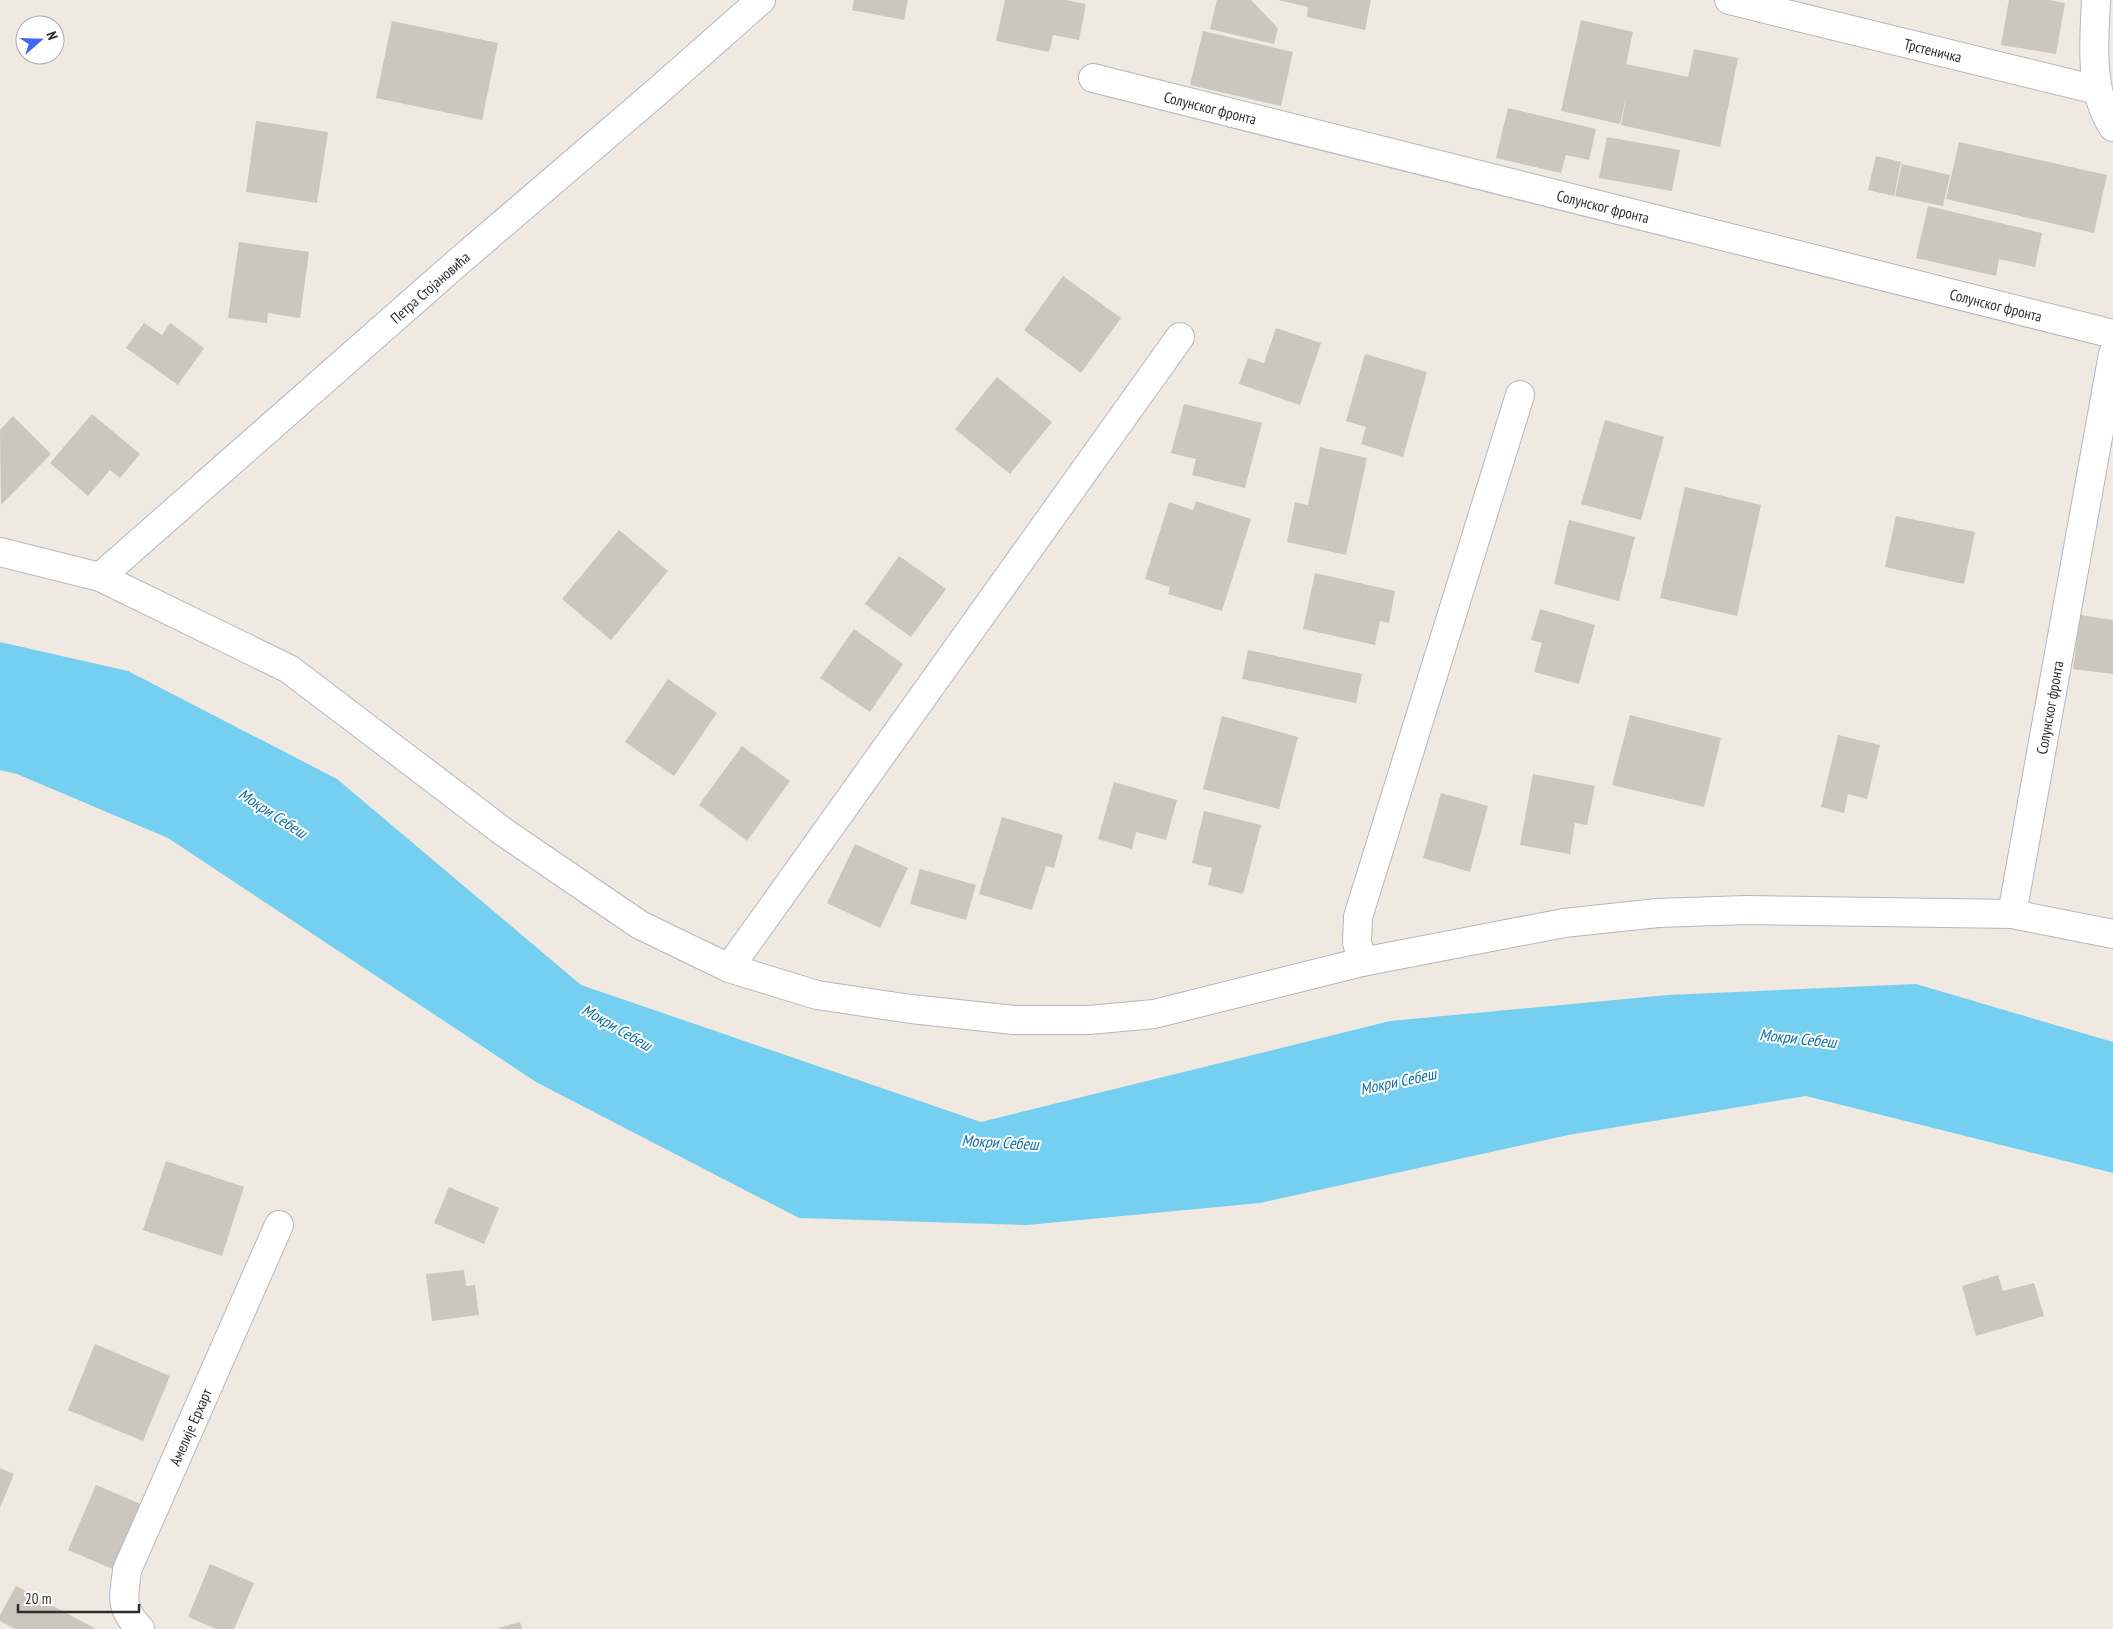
<svg xmlns="http://www.w3.org/2000/svg" width="2113" height="1629" font-family="'PT Sans Narrow',sans-serif">
	<rect width="100%" height="100%" fill="#efe9e1"/>
	<!-- water -->
	<path fill="#75cff0" d="M 0,642 L 128,671 L 337,779 L 581,985 L 981,1122 L 1390,1021 L 1668,995 L 1916,984 L 2113,1042 L 2113,1173 L 1806,1096 L 1568,1135 L 1260,1203 L 1027,1225 L 799,1218 L 536,1082 L 168,838 L 17,774 L 0,770 Z"/>
	<!-- building -->
	<g fill="#cbc7bf">
		<path d="M 854,0 L 908,0 L 904,20 L 852,10 Z"/>
		<path d="M 1005,0 L 1066,0 L 1086,4 L 1079,40 L 1053,35 L 1049,52 L 996,41 Z"/>
		<path d="M 1217,0 L 1251,0 L 1278,28 L 1274,44 L 1210,29 Z"/>
		<path d="M 1278,0 L 1371,0 L 1365,30 L 1307,17 L 1308,7 Z"/>
		<path d="M 2009,0 L 2049,0 L 2065,3 L 2056,54 L 2001,45 Z"/>
		<path d="M 1581,20 L 1633,32 L 1626,64 L 1688,77 L 1694,49 L 1738,58 L 1720,147 L 1621,125 L 1627,93 L 1620,124 L 1561,111 Z"/>
		<path d="M 392,21 L 498,43 L 482,120 L 376,98 Z"/>
		<path d="M 1203,31 L 1293,52 L 1281,106 L 1190,85 Z"/>
		<path d="M 1508,108 L 1596,129 L 1589,160 L 1566,155 L 1561,173 L 1496,158 Z"/>
		<path d="M 256,121 L 328,132 L 317,203 L 246,192 Z"/>
		<path d="M 1607,137 L 1680,150 L 1672,191 L 1599,178 Z"/>
		<path d="M 1959,142 L 2107,175 L 2094,233 L 1946,199 Z"/>
		<path d="M 1876,156 L 1901,162 L 1894,196 L 1868,190 Z"/>
		<path d="M 1902,164 L 1950,175 L 1943,206 L 1895,196 Z"/>
		<path d="M 1928,206 L 2042,233 L 2035,267 L 1999,259 L 1996,276 L 1916,258 Z"/>
		<path d="M 239,242 L 309,252 L 300,318 L 268,313 L 267,323 L 228,318 Z"/>
		<path d="M 1063,276 L 1121,318 L 1081,373 L 1024,330 Z"/>
		<path d="M 144,323 L 162,335 L 170,323 L 204,348 L 178,385 L 126,348 Z"/>
		<path d="M 1276,328 L 1321,343 L 1300,405 L 1239,384 L 1248,358 L 1264,363 Z"/>
		<path d="M 1365,354 L 1427,372 L 1403,457 L 1361,444 L 1366,427 L 1346,421 Z"/>
		<path d="M 997,377 L 1052,422 L 1010,474 L 955,429 Z"/>
		<path d="M 1184,404 L 1262,423 L 1245,488 L 1192,475 L 1196,459 L 1171,453 Z"/>
		<path d="M 92,414 L 140,454 L 120,478 L 110,470 L 88,496 L 50,463 Z"/>
		<path d="M 13,416 L 51,454 L 1,505 L 0,430 Z"/>
		<path d="M 1605,420 L 1664,437 L 1641,520 L 1581,504 Z"/>
		<path d="M 1320,447 L 1367,458 L 1346,555 L 1287,542 L 1295,502 L 1308,505 Z"/>
		<path d="M 1685,487 L 1761,505 L 1737,616 L 1660,598 Z"/>
		<path d="M 1196,501 L 1251,519 L 1222,611 L 1168,594 L 1170,587 L 1145,579 L 1169,502 L 1193,510 Z"/>
		<path d="M 1896,516 L 1975,532 L 1964,584 L 1885,567 Z"/>
		<path d="M 1569,520 L 1635,537 L 1619,601 L 1554,584 Z"/>
		<path d="M 619,530 L 668,571 L 611,640 L 562,599 Z"/>
		<path d="M 899,556 L 946,589 L 911,637 L 865,604 Z"/>
		<path d="M 1315,573 L 1395,591 L 1389,623 L 1380,621 L 1375,645 L 1303,629 Z"/>
		<path d="M 1540,609 L 1595,625 L 1579,684 L 1534,672 L 1542,643 L 1531,640 Z"/>
		<path d="M 2080,615 L 2113,620 L 2113,674 L 2073,669 Z"/>
		<path d="M 854,629 L 903,664 L 870,712 L 820,678 Z"/>
		<path d="M 1248,650 L 1362,674 L 1356,703 L 1242,679 Z"/>
		<path d="M 668,679 L 717,713 L 674,776 L 625,742 Z"/>
		<path d="M 1630,715 L 1721,738 L 1704,807 L 1612,785 Z"/>
		<path d="M 1222,716 L 1298,737 L 1279,809 L 1203,789 Z"/>
		<path d="M 1838,735 L 1880,745 L 1867,799 L 1848,794 L 1844,813 L 1821,807 Z"/>
		<path d="M 742,746 L 790,781 L 747,841 L 699,805 Z"/>
		<path d="M 1533,774 L 1595,786 L 1587,825 L 1575,823 L 1570,854 L 1520,845 Z"/>
		<path d="M 1114,782 L 1177,800 L 1166,840 L 1136,832 L 1132,849 L 1098,839 Z"/>
		<path d="M 1441,793 L 1488,806 L 1470,872 L 1423,858 Z"/>
		<path d="M 1204,811 L 1261,825 L 1243,894 L 1208,885 L 1212,868 L 1192,863 Z"/>
		<path d="M 1002,817 L 1063,835 L 1054,868 L 1046,866 L 1032,910 L 979,894 Z"/>
		<path d="M 855,844 L 908,868 L 880,928 L 827,903 Z"/>
		<path d="M 920,869 L 976,885 L 966,920 L 910,904 Z"/>
		<path d="M 166,1161 L 244,1187 L 222,1256 L 143,1230 Z"/>
		<path d="M 449,1187 L 499,1208 L 484,1244 L 434,1223 Z"/>
		<path d="M 464,1270 L 466,1286 L 475,1285 L 479,1315 L 432,1321 L 426,1274 Z"/>
		<path d="M 1998,1275 L 2003,1291 L 2034,1283 L 2044,1316 L 1976,1336 L 1962,1286 Z"/>
		<path d="M 95,1344 L 170,1376 L 143,1441 L 68,1410 Z"/>
		<path d="M 0,1468 L 14,1474 L 0,1508 Z"/>
		<path d="M 96,1485 L 150,1508 L 122,1573 L 68,1550 Z"/>
		<path d="M 210,1564 L 254,1583 L 234,1629 L 216,1629 L 188,1617 Z"/>
		<path d="M 16,1586 L 96,1629 L 15,1629 L 0,1621 L 0,1615 Z"/>
		<path d="M 520,1622 L 522,1629 L 498,1629 L 498,1628 Z"/>
	</g>
	<g fill="none" stroke-linecap="round" stroke-linejoin="round">
		<defs>
			<g id="minor">
				<path id="s1" d="M 1729,0 L 2097,90"/>
				<path d="M 2096,0 C 2094,42 2089,91 2113,127"/>
				<path id="s2" d="M 1093,78 L 2113,334"/>
				<path d="M 0,552 L 100,577 L 289,669 L 505,833 L 640,925 L 729,968 L 817,995 L 911,1009 L 1014,1020 L 1089,1020 L 1154,1014 L 1362,962 L 1564,923 L 1658,913 L 1746,910 L 2012,914 L 2113,934"/>
				<path id="s3" d="M 100,577 L 457,263 L 659,90 L 761,0"/>
				<path id="s4" d="M 2012,914 L 2113,354"/>
				<path d="M 1362,962 L 1357,942 L 1358,917 L 1520,395"/>
				<path d="M 729,968 L 1180,337"/>
				<path id="s5" d="M 140,1629 C 119,1606 124,1598 127,1570 L 279,1225"/>
			</g>
		</defs>
		<!-- minor casing -->
		<use href="#minor" stroke="#b4b7c1" stroke-width="30"/>
		<!-- minor -->
		<use href="#minor" stroke="#fff" stroke-width="28"/>
	</g>
	<g text-anchor="middle" dominant-baseline="central" stroke-width="4" stroke-linejoin="round" paint-order="stroke">
		<!-- street labels -->
		<g font-size="15" fill="#2e2e2e" stroke="#fff">
			<text stroke="none"><textPath href="#s1" startOffset="210">Трстеничка</textPath></text>
			<text stroke="none"><textPath href="#s2" startOffset="121">Солунског фронта</textPath></text>
			<text stroke="none"><textPath href="#s2" startOffset="526">Солунског фронта</textPath></text>
			<text stroke="none"><textPath href="#s3" startOffset="439">Петра Стојановића</textPath></text>
			<text stroke="none"><textPath href="#s2" startOffset="931">Солунског фронта</textPath></text>
			<text stroke="none"><textPath href="#s4" startOffset="210">Солунског фронта</textPath></text>
			<text stroke="none"><textPath href="#s5" startOffset="220">Амелије Ерхарт</textPath></text>
		</g>
		<!-- water labels -->
		<g font-size="16" font-style="italic" fill="#0d6fa3" stroke="#fff">
			<text transform="translate(273 813) rotate(33)">Мокри Себеш</text>
			<text transform="translate(617 1027) rotate(30)">Мокри Себеш</text>
			<text transform="translate(1798 1038) rotate(6)">Мокри Себеш</text>
			<text transform="translate(1398 1081) rotate(-12)">Мокри Себеш</text>
			<text transform="translate(1000 1142) rotate(3)">Мокри Себеш</text>
		</g>
	</g>
	<!-- north arrow -->
	<g transform="translate(40 40) rotate(70)"><circle r="24" fill="#ffffff" stroke="#ababab"/>
	<path d="M0-4L9 19L0 12L-9 19Z" fill="#4264fb"/>
	<text y="-8" font-size="14" font-weight="bold" text-anchor="middle" fill="#2e2e2e">N</text>
	</g>
	<!-- scale -->
	<path d="M18 1604v8h121v-8" fill="none" stroke="#2e2e2e" stroke-width="2.5"/>
	<text x="25" y="1604" font-size="15" fill="#2e2e2e" stroke="#ffffff" stroke-width="4" paint-order="stroke">20 m</text>
</svg>
